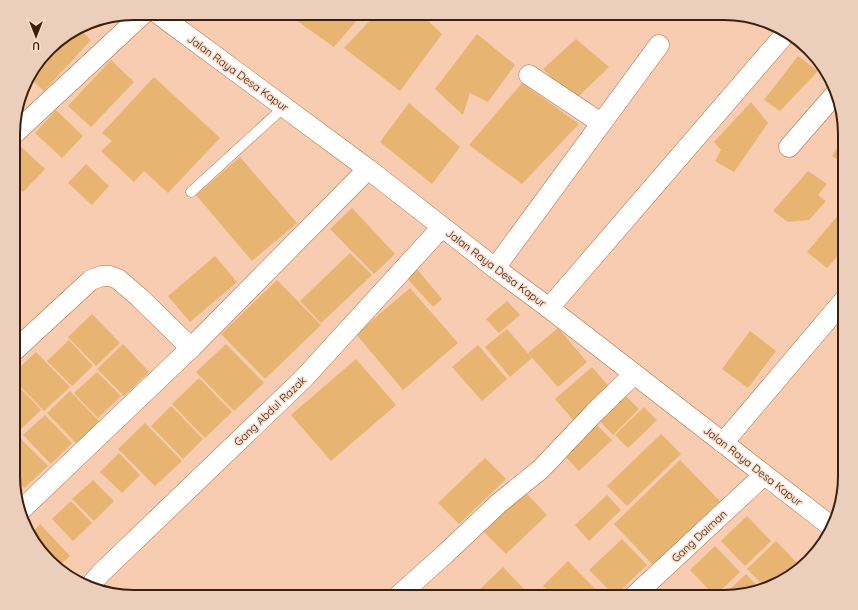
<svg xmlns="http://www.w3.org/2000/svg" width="858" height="610" font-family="Quicksand,sans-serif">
	<rect width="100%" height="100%" fill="#f8ccb1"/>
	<!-- building -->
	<g fill="#e7b472">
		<path d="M 286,13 L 363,13 L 334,47 Z"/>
		<path d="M 377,13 L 420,13 L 442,34 L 400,91 L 344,48 Z"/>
		<path d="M 79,29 L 91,40 L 44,91 L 28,77 L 29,74 L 54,43 Z"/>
		<path d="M 477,34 L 515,65 L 488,102 L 470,93 L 463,115 L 435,89 Z"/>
		<path d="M 576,39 L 609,67 L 575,100 L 543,69 Z"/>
		<path d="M 798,56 L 818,71 L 780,111 L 764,100 Z"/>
		<path d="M 111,60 L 134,82 L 91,127 L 68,106 Z"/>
		<path d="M 154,77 L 220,138 L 168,193 L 144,171 L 134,182 L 101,151 L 112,141 L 102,133 Z"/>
		<path d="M 522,83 L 579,124 L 522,184 L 469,145 Z"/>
		<path d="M 751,102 L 768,123 L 734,172 L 715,161 L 721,150 L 714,142 Z"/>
		<path d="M 409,103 L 460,147 L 432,184 L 380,142 Z"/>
		<path d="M 56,110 L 83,136 L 62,158 L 35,133 Z"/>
		<path d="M 845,136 L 845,162 L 842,163 L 832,156 Z"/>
		<path d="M 17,143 L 45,169 L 23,192 L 14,184 L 14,145 Z"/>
		<path d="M 240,157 L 297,223 L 252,261 L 196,195 Z"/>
		<path d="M 86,164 L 109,186 L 92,205 L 68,183 Z"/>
		<path d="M 808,171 L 827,184 L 818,195 L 826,201 L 809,220 L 788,222 L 773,211 Z"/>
		<path d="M 845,207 L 845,248 L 827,268 L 807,252 Z"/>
		<path d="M 352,208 L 395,254 L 374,274 L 330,229 Z"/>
		<path d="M 350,253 L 372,275 L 321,323 L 300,301 Z"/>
		<path d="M 215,256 L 237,282 L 190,322 L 168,296 Z"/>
		<path d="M 416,268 L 442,299 L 433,307 L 405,276 Z"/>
		<path d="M 277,280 L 321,325 L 265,379 L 221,334 Z"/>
		<path d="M 410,288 L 458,343 L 403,390 L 356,334 Z"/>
		<path d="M 507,301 L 520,315 L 499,333 L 486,319 Z"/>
		<path d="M 92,314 L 120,343 L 96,366 L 68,337 Z"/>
		<path d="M 558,328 L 587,362 L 558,387 L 528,353 Z"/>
		<path d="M 507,329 L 532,358 L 510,377 L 485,347 Z"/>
		<path d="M 750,331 L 776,351 L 748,388 L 722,369 Z"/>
		<path d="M 69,340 L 93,366 L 72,386 L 47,361 Z"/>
		<path d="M 123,344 L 149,372 L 124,396 L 97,369 Z"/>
		<path d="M 226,344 L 264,383 L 234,411 L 196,372 Z"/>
		<path d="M 478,345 L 507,379 L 482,401 L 452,367 Z"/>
		<path d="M 36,352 L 70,387 L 44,411 L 14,380 L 14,373 Z"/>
		<path d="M 356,359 L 396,405 L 331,461 L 291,415 Z"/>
		<path d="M 592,367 L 613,391 L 576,423 L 555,399 Z"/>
		<path d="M 97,372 L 121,396 L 98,418 L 74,393 Z"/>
		<path d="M 199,378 L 232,412 L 205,438 L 172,404 Z"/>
		<path d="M 21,389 L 41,410 L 21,429 L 14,422 L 14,395 Z"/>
		<path d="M 70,391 L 102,424 L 79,446 L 47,413 Z"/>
		<path d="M 625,395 L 639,409 L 613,435 L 599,420 Z"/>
		<path d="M 171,406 L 203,439 L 183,459 L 151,426 Z"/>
		<path d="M 644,407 L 657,420 L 628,448 L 615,435 Z"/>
		<path d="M 45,415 L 72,443 L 51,464 L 23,435 Z"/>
		<path d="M 145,423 L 182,461 L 155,486 L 118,449 Z"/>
		<path d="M 595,423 L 612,440 L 579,471 L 563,454 Z"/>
		<path d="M 661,434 L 681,454 L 627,506 L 607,486 Z"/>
		<path d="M 19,437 L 48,466 L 24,488 L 14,478 L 14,442 Z"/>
		<path d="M 119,453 L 140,475 L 122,493 L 100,472 Z"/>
		<path d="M 485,458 L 506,479 L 459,524 L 438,503 Z"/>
		<path d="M 680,460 L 720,501 L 653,565 L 614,524 Z"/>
		<path d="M 93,480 L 114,501 L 94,521 L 72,499 Z"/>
		<path d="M 14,481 L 23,490 L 16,497 L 14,492 Z"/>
		<path d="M 525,492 L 547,515 L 506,554 L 484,532 Z"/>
		<path d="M 607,495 L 621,510 L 589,541 L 575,525 Z"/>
		<path d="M 71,501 L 92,523 L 73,541 L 52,519 Z"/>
		<path d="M 747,516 L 771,541 L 745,566 L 721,541 Z"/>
		<path d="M 40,524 L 70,556 L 57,568 L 29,536 Z"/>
		<path d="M 622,539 L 647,565 L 615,596 L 589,570 Z"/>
		<path d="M 776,541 L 800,566 L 777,585 L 765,587 L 747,569 Z"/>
		<path d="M 715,546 L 740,572 L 715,596 L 690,570 Z"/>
		<path d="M 568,561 L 602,596 L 600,597 L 554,597 L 543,586 Z"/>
		<path d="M 503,567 L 526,591 L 520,597 L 477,597 L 475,594 Z"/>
		<path d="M 746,574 L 760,589 L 722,597 Z"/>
	</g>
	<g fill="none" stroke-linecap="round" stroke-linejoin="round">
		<defs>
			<path id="service" d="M 191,192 L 284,107"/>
			<g id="minor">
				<path d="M 157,13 L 368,169 L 495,268 L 549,308 L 832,527"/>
				<path d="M 529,75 L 601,123"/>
				<path d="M 14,134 L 144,13"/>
				<path d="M 789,147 L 836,93"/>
				<path d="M 495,268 L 659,45"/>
				<path d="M 549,308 L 787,32"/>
				<path d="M 14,351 L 91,280 L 102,276 L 110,276 L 118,279 L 140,298 L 191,348"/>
				<path d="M 723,443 L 845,299"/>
				<path d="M 20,511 L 191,348 L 368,169"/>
				<path d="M 89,587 L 101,573 L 304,378 L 442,227"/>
				<path d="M 397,597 L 444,555 L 499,503 L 541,469 L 594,413 L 634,374"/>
				<path d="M 633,597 L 764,475"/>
			</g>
		</defs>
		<!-- service casing -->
		<use href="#service" stroke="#b06e43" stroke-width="11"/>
		<!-- minor casing -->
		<use href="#minor" stroke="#b06e43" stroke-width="21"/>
		<!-- service -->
		<use href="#service" stroke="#fff" stroke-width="10"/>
		<!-- minor -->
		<use href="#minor" stroke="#fff" stroke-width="20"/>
	</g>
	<g text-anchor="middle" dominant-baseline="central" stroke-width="3" stroke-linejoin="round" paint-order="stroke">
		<!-- street labels -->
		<g font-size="11" fill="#3b200d" stroke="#fbddcb">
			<text transform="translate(238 73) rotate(36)">Jalan Raya Desa Kapur</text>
			<text transform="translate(496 268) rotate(37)">Jalan Raya Desa Kapur</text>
			<text transform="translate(270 411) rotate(-44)">Gang Abdul Razak</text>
			<text transform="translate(753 466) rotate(38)">Jalan Raya Desa Kapur</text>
			<text transform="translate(699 536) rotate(-43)">Gang Daiman</text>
		</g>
	</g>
	<!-- crop -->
	<path d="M0 0H858V610H0ZM134 20H724A114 114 0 0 1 838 134V476A114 114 0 0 1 724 590H134A114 114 0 0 1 20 476V134A114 114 0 0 1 134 20Z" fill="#eccebc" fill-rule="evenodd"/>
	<path fill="none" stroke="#3b200d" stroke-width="2" d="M134 20H724A114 114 0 0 1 838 134V476A114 114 0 0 1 724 590H134A114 114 0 0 1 20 476V134A114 114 0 0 1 134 20Z"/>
	<!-- north arrow -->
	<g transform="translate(36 36) rotate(180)" stroke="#fbddcb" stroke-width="3" paint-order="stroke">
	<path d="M0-3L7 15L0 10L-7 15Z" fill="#3b200d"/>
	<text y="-6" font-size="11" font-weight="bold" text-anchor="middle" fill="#3b200d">U</text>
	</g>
</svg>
